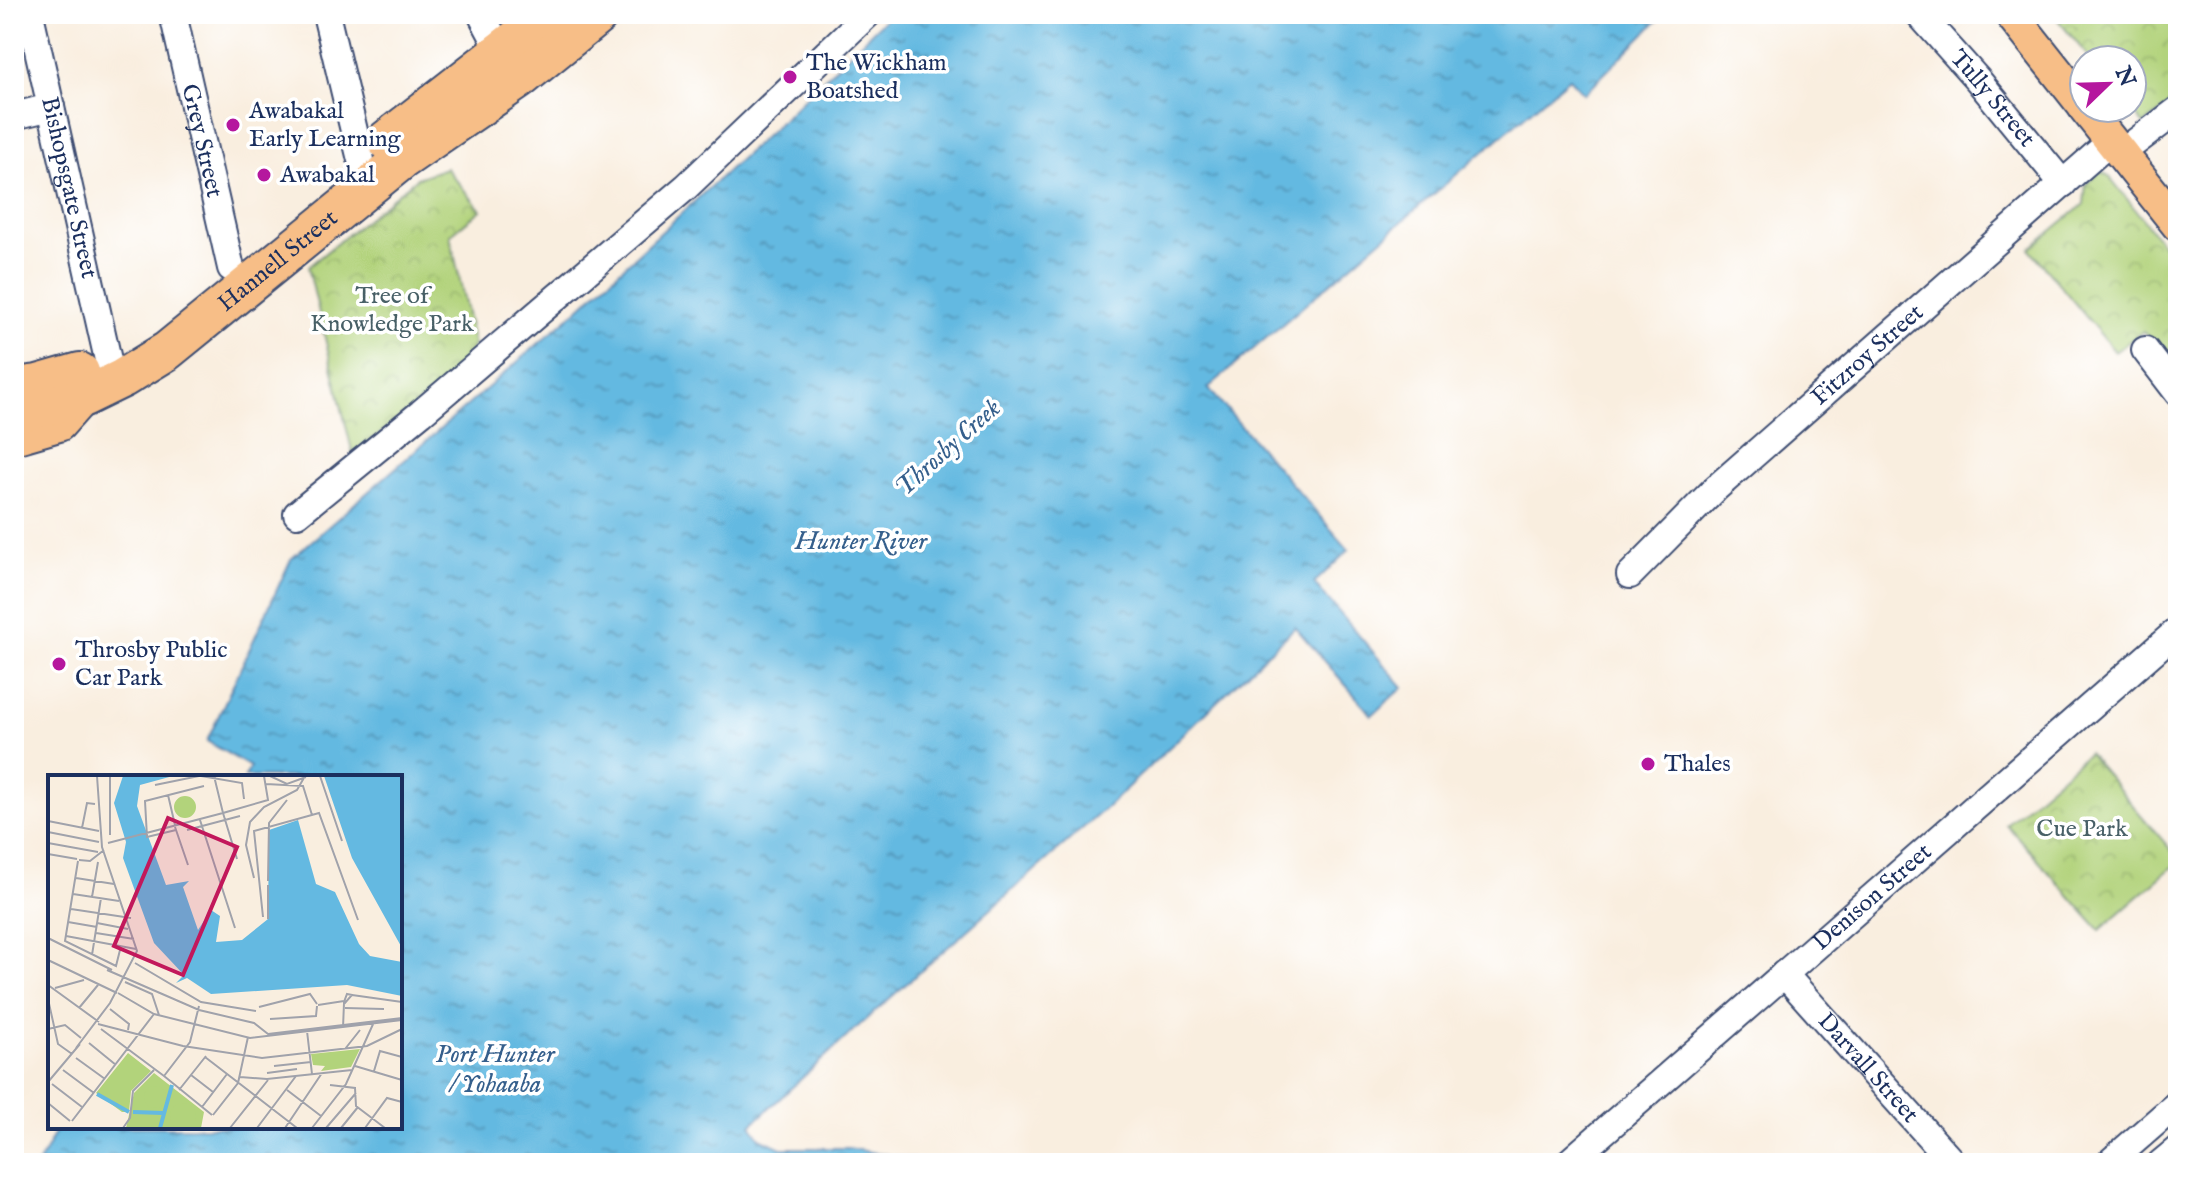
<svg xmlns="http://www.w3.org/2000/svg" width="2192" height="1177" font-family="'IM FELL English',serif">
	<defs>
		<pattern id="park-crowns" width="20" height="18" patternUnits="userSpaceOnUse" patternTransform="scale(2)"><rect width="20" height="18" fill="#b2d37b"/><path d="M2 6a3 3 0 1 1 6 0M12 15a3 3 0 1 1 6 0" fill="none" stroke="#98b56d"/></pattern>
		<pattern id="water-ripples" width="26" height="14" patternUnits="userSpaceOnUse" patternTransform="scale(2)"><rect width="26" height="14" fill="#64b9e1"/><path d="M2 4q2-2 4 0t4 0M15 11q2-2 4 0t4 0" fill="none" stroke="#5297ba"/></pattern>
	</defs>
	<rect width="100%" height="100%" fill="#fff"/>
	<filter id="ink" filterUnits="userSpaceOnUse"><feTurbulence type="fractalNoise" baseFrequency=".0125" numOctaves="2"/><feDisplacementMap in="SourceGraphic" scale="16" xChannelSelector="R" yChannelSelector="G"/><feConvolveMatrix kernelMatrix="1 2 1 2 8 2 1 2 1" color-interpolation-filters="sRGB"/></filter>
	<filter id="wash" filterUnits="userSpaceOnUse"><feTurbulence type="fractalNoise" baseFrequency=".006" numOctaves="4" result="noise"/><feDisplacementMap in="SourceGraphic" scale="32" xChannelSelector="R" yChannelSelector="G"/><feGaussianBlur stdDeviation="1.8" result="paint"/><feColorMatrix in="noise" values="0 0 0 0 0 0 0 0 0 0 0 0 0 0 0 0 0 1.4 0 .05"/><feComposite in="paint" operator="in"/></filter>
	<g filter="url(#wash)">
		<rect width="100%" height="100%" fill="#f9eedf"/>
		<!-- park -->
		<g fill="url(#park-crowns)" stroke="#66816c" stroke-width="2">
			<path d="M 2053,14 L 2178,14 L 2178,99 L 2144,125 L 2130,108 L 2132,60 L 2091,60 Z"/>
			<path d="M 446,168 L 481,210 L 450,235 L 474,345 L 467,365 L 353,455 L 308,267 L 417,178 Z"/>
			<path d="M 2101,171 L 2109,176 L 2178,264 L 2178,372 L 2143,331 L 2115,352 L 2030,249 L 2084,204 L 2086,184 Z"/>
			<path d="M 2088,753 L 2178,858 L 2178,862 L 2100,930 L 2006,824 Z"/>
		</g>
		<!-- water -->
		<path fill="url(#water-ripples)" stroke="#4074a0" stroke-width="2" d="M 890,14 L 1664,14 L 1584,94 L 1569,78 L 1208,388 L 1349,550 L 1314,583 L 1403,687 L 1372,715 L 1295,627 L 1109,805 L 863,1022 L 751,1125 L 760,1138 L 781,1148 L 848,1148 L 933,1163 L 39,1163 L 58,1127 L 400,1127 L 400,777 L 245,777 L 250,767 L 207,741 L 291,559 L 576,311 L 778,124 Z"/>
	</g>
	<g filter="url(#ink)">
		<g fill="none" stroke-linecap="round" stroke-linejoin="round">
			<defs>
				<g id="minor">
					<path id="s1" d="M 30,14 L 108,360"/>
					<path id="s2" d="M 173,14 L 231,268"/>
					<path d="M 326,14 L 361,160"/>
					<path d="M 481,14 L 507,63"/>
					<path id="s3" d="M 1919,14 L 1978,80 L 2063,184"/>
					<path d="M 14,116 L 51,107"/>
					<path d="M 2121,153 L 2178,110"/>
					<path d="M 2145,350 L 2178,393"/>
					<path d="M 297,514 L 421,413 L 686,187 L 868,14"/>
					<path id="s4" d="M 1630,575 L 1716,488 L 2111,141"/>
					<path id="s5" d="M 1784,974 L 1953,1163"/>
					<path id="s6" d="M 1568,1163 L 2178,630"/>
					<path d="M 2109,1163 L 2178,1103"/>
					<path d="M 2161,1163 L 2178,1149"/>
				</g>
				<g id="major">
					<path d="M 2011,14 L 2084,106"/>
					<path d="M 2085,108 L 2178,225"/>
					<path d="M 14,438 L 59,425 L 84,397"/>
				</g>
				<g id="highway">
					<path d="M 386,140 L 548,14"/>
					<path d="M 14,387 L 38,384 L 80,372"/>
					<path id="s7" d="M 14,414 L 84,397 L 123,378 L 167,351 L 402,160 L 520,79 L 600,14"/>
				</g>
			</defs>
			<!-- minor casing -->
			<use href="#minor" stroke="#3c4c71" stroke-width="30"/>
			<!-- major casing -->
			<use href="#major" stroke="#3c4c71" stroke-width="36"/>
			<!-- highway casing -->
			<use href="#highway" stroke="#3c4c71" stroke-width="42"/>
			<!-- minor -->
			<use href="#minor" stroke="#fff" stroke-width="26"/>
			<!-- major -->
			<use href="#major" stroke="#f7be87" stroke-width="32"/>
			<!-- highway -->
			<use href="#highway" stroke="#f7be87" stroke-width="38"/>
		</g>
	</g>
	<!-- markers -->
	<g fill="#b5179e" stroke="#fff" stroke-width="3">
		<circle cx="790" cy="77" r="8"/>
		<circle cx="233" cy="125" r="8"/>
		<circle cx="264" cy="175" r="8"/>
		<circle cx="59" cy="664" r="8"/>
		<circle cx="1648" cy="764" r="8"/>
	</g>
	<g text-anchor="middle" dominant-baseline="central" stroke-width="7" stroke-linejoin="round" paint-order="stroke">
		<!-- poi labels -->
		<g font-size="24" fill="#1b2f5e" stroke="#fff" text-anchor="start">
			<text x="806" y="63">The Wickham<tspan x="806" dy="28">Boatshed</tspan></text>
			<text x="249" y="111">Awabakal<tspan x="249" dy="28">Early Learning</tspan></text>
			<text x="280" y="175">Awabakal</text>
			<text x="75" y="650">Throsby Public<tspan x="75" dy="28">Car Park</tspan></text>
			<text x="1664" y="764">Thales</text>
		</g>
		<!-- street labels -->
		<g font-size="24" fill="#1b2f5e" stroke="#fff">
			<text stroke="none"><textPath href="#s3" startOffset="112">Tully Street</textPath></text>
			<text stroke="none"><textPath href="#s2" startOffset="130">Grey Street</textPath></text>
			<text stroke="none"><textPath href="#s1" startOffset="178">Bishopsgate Street</textPath></text>
			<text stroke="none"><textPath href="#s7" startOffset="310">Hannell Street</textPath></text>
			<text stroke="none"><textPath href="#s4" startOffset="324">Fitzroy Street</textPath></text>
			<text stroke="none"><textPath href="#s6" startOffset="404">Denison Street</textPath></text>
			<text stroke="none"><textPath href="#s5" startOffset="126">Darvall Street</textPath></text>
		</g>
		<!-- park labels -->
		<g font-size="24" fill="#486067" stroke="#fff">
			<text x="392" y="296">Tree of<tspan x="392" dy="28">Knowledge Park</tspan></text>
			<text x="2082" y="829">Cue Park</text>
		</g>
		<!-- water labels -->
		<g font-size="26" font-style="italic" fill="#355f8c" stroke="#fff">
			<text transform="translate(948 448) rotate(-42)">Throsby Creek</text>
			<text x="861" y="541">Hunter River</text>
			<text x="495" y="1054">Port Hunter<tspan x="495" dy="30">/ Yohaaba</tspan></text>
		</g>
	</g>
	<!-- overview -->
	<g transform="translate(48 775)">
		<rect width="354" height="354" fill="#f9eedf"/>
		<path d="M 312,274 L 303,292 L 273,296 L 277,291 L 265,290 L 263,279 ZM 106,298 L 156,337 L 153,353 L 78,353 L 86,318 Z" fill="#b2d37b"/>
		<path d="M126 32a11 11 0 1 1 22 0a11 11 0 1 1-22 0ZM 80,278 L 103,296 L 83,316 L 81,337 L 74,337 L 48,318 ZM96 322a11 11 0 1 1 22 0a11 11 0 1 1-22 0ZM122 341a13 13 0 1 1 26 0a13 13 0 1 1-26 0Z" fill="#b2d37b"/>
		<path d="M 75,1 L 125,1 L 92,10 L 89,31 L 118,110 L 141,106 L 135,112 L 150,155 L 163,135 L 172,141 L 168,167 L 194,165 L 220,144 L 221,55 L 250,45 L 268,109 L 287,117 L 311,169 L 322,181 L 354,187 L 354,221 L 299,210 L 163,219 L 139,203 L 128,208 L 136,200 L 106,168 L 75,83 L 78,67 L 66,28 ZM 276,1 L 354,1 L 354,173 L 304,83 Z" fill="#64b9e1"/>
		<path fill="none" stroke="#64b9e1" stroke-width="4" d="M 49,319 L 81,337M 85,337 L 115,338M 112,353 L 124,310"/>
		<path fill="none" stroke="#a0a2ab" stroke-width="2" d="M 153,1 L 194,8 L 196,24M 222,1 L 239,9 L 258,2M 272,1 L 294,66M 218,9 L 255,11 L 264,40M 107,10 L 151,1M 120,20 L 127,50M 152,45 L 187,153M 0,46 L 51,56M 127,52 L 140,90M 34,53 L 39,28 L 47,29M 128,55 L 99,62 L 97,26 L 156,11M 139,55 L 192,41M 0,57 L 51,67M 62,60 L 62,1M 0,68 L 50,77M 60,68 L 175,38 L 166,1M 0,79 L 29,84M 189,84 L 175,38 L 220,25 L 216,1M 31,85 L 42,86 L 56,75M 30,86 L 17,166 L 68,191 L 73,171M 28,103 L 66,109M 206,103 L 198,70 L 202,47 L 216,32 L 249,15 L 257,1M 220,106 L 221,48 L 239,25M 25,119 L 71,126M 44,122 L 50,87M 23,134 L 83,143M 215,142 L 206,56 L 271,38 L 310,145M 220,144 L 220,110M 20,147 L 49,152M 49,148 L 80,154M 48,158 L 86,164M 18,161 L 88,174M 0,163 L 64,195M 44,180 L 53,123M 0,185 L 69,218M 87,188 L 153,227 L 208,236M 59,195 L 151,235 L 206,248 L 220,259 L 354,243M 77,207 L 104,219 L 111,240M 0,210 L 51,247M 7,213 L 36,205M 70,218 L 106,239 L 202,263 L 354,245M 299,219 L 304,220 L 296,229 L 296,227 ZM 304,220 L 354,227M 0,224 L 10,269 L 24,279M 270,230 L 296,226M 211,232 L 262,219 L 269,229M 31,233 L 50,210M 297,233 L 336,234M 62,234 L 81,249 L 80,255M 222,244 L 268,241 L 269,231M 50,249 L 135,271 L 214,283 L 319,271 L 354,254M 295,253 L 296,228M 0,254 L 17,250 L 33,263M 53,254 L 116,301M 259,256 L 264,299M 41,268 L 68,290M 28,273 L 62,228 L 89,176 L 54,72 L 49,1M 297,274 L 312,255M 157,282 L 249,353M 28,283 L 57,304M 226,291 L 263,287M 307,291 L 354,305M 15,295 L 46,318M 326,296 L 332,276 L 354,282M 219,298 L 249,294M 143,300 L 165,317M 116,301 L 142,267 L 151,231M 116,301 L 164,340M 192,302 L 219,304 L 304,295M 0,307 L 32,269M 4,309 L 34,332M 282,310 L 307,313 L 308,331 L 337,353M 131,315 L 158,281M 239,315 L 273,341M 0,328 L 22,346M 154,332 L 179,299M 165,340 L 190,308 L 200,262M 24,346 L 106,239M 75,353 L 82,343 L 85,316 L 106,295M 182,353 L 220,305M 209,353 L 248,301M 237,353 L 274,298M 264,353 L 298,309 L 326,247M 278,353 L 308,318M 293,353 L 310,332M 317,353 L 339,323 L 354,327"/>
		<path fill="#c2185b" fill-opacity="0.15" stroke="#c2185b" stroke-width="4" d="M 120,43 L 189,72 L 135,200 L 66,171 Z"/>
		<rect width="354" height="354" fill="none" stroke="#1b2f5e" stroke-width="4"/>
	</g>
	<!-- margin -->
	<rect width="2192" height="1177" fill="none" stroke="#fff" stroke-width="48"/>
	<!-- north arrow -->
	<g transform="translate(2108 84) rotate(67)"><circle r="38" fill="#ffffff" stroke="#a4acbf" stroke-width="2"/>
	<path d="M0-6L14 30L0 20L-14 30Z" fill="#b5179e"/>
	<text y="-12" font-size="22" font-weight="bold" text-anchor="middle" fill="#1b2f5e">N</text>
	</g>
</svg>
